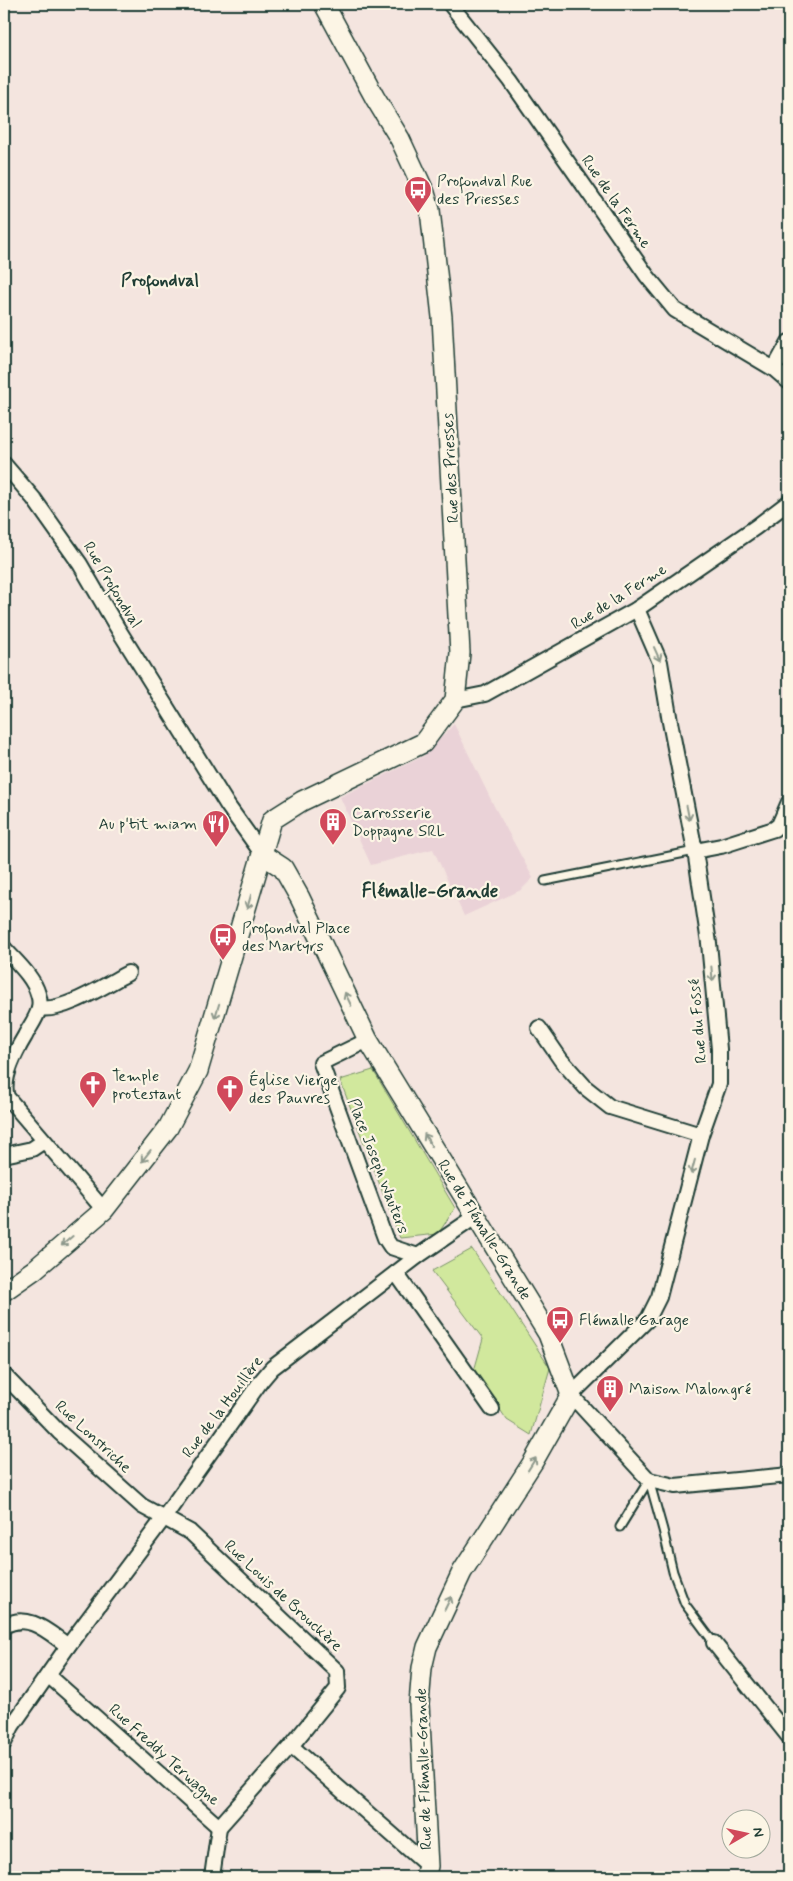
<svg xmlns="http://www.w3.org/2000/svg" width="793" height="1881" font-family="Mynerve,sans-serif">
	<rect width="100%" height="100%" fill="#f4e5df"/>
	<filter id="ink" filterUnits="userSpaceOnUse"><feTurbulence type="fractalNoise" baseFrequency=".02" numOctaves="2"/><feDisplacementMap in="SourceGraphic" scale="10" xChannelSelector="R" yChannelSelector="G"/><feConvolveMatrix kernelMatrix="1 2 1 2 8 2 1 2 1" color-interpolation-filters="sRGB"/></filter>
	<g filter="url(#ink)">
		<!-- built -->
		<path fill="#ead2d7" d="M 454,724 L 494,806 L 533,878 L 521,890 L 464,916 L 433,849 L 371,865 L 340,797 L 424,756 Z"/>
		<!-- green -->
		<g fill="#d1e89d" stroke="#789268">
			<path d="M 373,1070 L 455,1208 L 438,1234 L 400,1238 L 340,1080 Z"/>
			<path d="M 472,1249 L 550,1368 L 531,1435 L 507,1420 L 474,1371 L 483,1339 L 432,1271 Z"/>
		</g>
		<g fill="none" stroke-linecap="round" stroke-linejoin="round">
			<defs>
				<g id="lane">
					<path d="M 545,881 L 695,851"/>
					<path d="M 620,1527 L 649,1480 L 663,1530 L 673,1572 L 685,1604 L 714,1643"/>
				</g>
				<g id="street">
					<path d="M 450,4 L 511,81 L 647,276 L 675,310 L 774,369 L 789,382"/>
					<path d="M 774,369 L 789,342"/>
					<path d="M 4,464 L 34,499 L 80,564 L 118,629 L 228,806 L 263,855"/>
					<path d="M 637,609 L 660,662 L 670,722 L 695,851 L 709,943 L 719,1049 L 719,1084 L 701,1135 L 659,1297 L 648,1319 L 571,1395 L 649,1480 L 675,1486 L 789,1475"/>
					<path d="M 455,700 L 485,694 L 637,609 L 756,527 L 789,502"/>
					<path d="M 695,851 L 721,846 L 774,829 L 779,825 L 789,802"/>
					<path d="M 4,948 C 15,961 33,976 38,994 C 44,1010 32,1022 25,1036 C 16,1051 1,1079 7,1097 L 104,1210"/>
					<path d="M 39,1008 C 62,1013 107,984 128,973"/>
					<path d="M 539,1028 L 561,1060 L 586,1088 L 610,1107 L 701,1135"/>
					<path d="M 368,1040 L 321,1063 L 385,1238 L 391,1247 L 418,1256"/>
					<path d="M 4,1155 L 32,1149 L 44,1141"/>
					<path d="M 396,1273 L 492,1409"/>
					<path d="M 4,1375 L 59,1432 L 142,1506 L 190,1532 L 337,1671 L 338,1688 L 291,1746 L 219,1827"/>
					<path d="M 4,1626 C 29,1612 48,1632 68,1646"/>
					<path d="M 714,1643 L 789,1737"/>
					<path d="M 48,1675 L 219,1827"/>
					<path d="M 4,1743 L 12,1726 L 68,1646 L 163,1519 L 261,1381 L 272,1368 L 418,1256 L 475,1217"/>
					<path d="M 291,1746 L 428,1866"/>
					<path d="M 212,1877 L 219,1827"/>
				</g>
				<g id="secondary">
					<path d="M 263,855 L 283,868 L 300,898 L 368,1040 L 548,1334 L 571,1395 L 533,1462 L 462,1572 L 427,1647 L 422,1668 L 419,1704 L 428,1866 L 425,1877"/>
					<path d="M 4,1291 L 34,1270 L 104,1210 L 168,1128 L 198,1071 L 272,820 L 302,801 L 423,743 L 455,700 L 460,653 L 442,317 L 430,210 L 425,193 L 400,139 L 375,98 L 324,4"/>
				</g>
			</defs>
			<!-- lane casing -->
			<use href="#lane" stroke="#1f3d34" stroke-width="11"/>
			<!-- street casing -->
			<use href="#street" stroke="#1f3d34" stroke-width="18"/>
			<!-- secondary casing -->
			<use href="#secondary" stroke="#1f3d34" stroke-width="22"/>
			<!-- lane -->
			<use href="#lane" stroke="#fcf5e5" stroke-width="7"/>
			<!-- street -->
			<use href="#street" stroke="#fcf5e5" stroke-width="14"/>
			<!-- secondary -->
			<use href="#secondary" stroke="#fcf5e5" stroke-width="19"/>
		</g>
		<!-- one-way arrows -->
		<defs><path id="oneway-shaft" d="M-6 0H5M1.5-3L5.5 0L1.5 3" fill="none" stroke-width="1.6" stroke-linecap="round" stroke-linejoin="round" transform="scale(1.25)"/></defs>
		<g stroke="#8e998c">
			<use href="#oneway-shaft" transform="translate(657 654) rotate(66)"/>
			<use href="#oneway-shaft" transform="translate(688 813) rotate(79)"/>
			<use href="#oneway-shaft" transform="translate(249 902) rotate(106)"/>
			<use href="#oneway-shaft" transform="translate(712 974) rotate(85)"/>
			<use href="#oneway-shaft" transform="translate(348 999) rotate(-116)"/>
			<use href="#oneway-shaft" transform="translate(217 1011) rotate(107)"/>
			<use href="#oneway-shaft" transform="translate(428 1140) rotate(-121)"/>
			<use href="#oneway-shaft" transform="translate(146 1156) rotate(128)"/>
			<use href="#oneway-shaft" transform="translate(693 1167) rotate(105)"/>
			<use href="#oneway-shaft" transform="translate(67 1241) rotate(139)"/>
			<use href="#oneway-shaft" transform="translate(532 1464) rotate(-58)"/>
			<use href="#oneway-shaft" transform="translate(448 1603) rotate(-64)"/>
		</g>
	</g>
	<!-- icons -->
	<defs>
		<symbol id="bus-pin" viewBox="-11 -11 22 30"><path d="M0 17L-7.5 6A9.5 9.5 0 1 1 7.5 6Z" fill="#d1495b" stroke="#fcf5e5"/><path d="M-5-6H5V4H4V6H2V4H-2V6H-4V4H-5ZM-3.5-4V0h7V-4ZM-3.5 1.2v1.5H-2V1.2ZM2 1.2v1.5H3.5V1.2Z" fill="#fff"/></symbol>
		<symbol id="building-pin" viewBox="-11 -11 22 30"><path d="M0 17L-7.5 6A9.5 9.5 0 1 1 7.5 6Z" fill="#d1495b" stroke="#fcf5e5"/><path d="M-4-6H4V6H1V3H-1V6H-4ZM-2.5-4.3h1.7v1.8h-1.7ZM.8-4.3h1.7v1.8H.8ZM-2.5-1h1.7V.8h-1.7ZM.8-1h1.7V.8H.8Z" fill="#fff"/></symbol>
		<symbol id="restaurant-pin" viewBox="-11 -11 22 30"><path d="M0 17L-7.5 6A9.5 9.5 0 1 1 7.5 6Z" fill="#d1495b" stroke="#fcf5e5"/><path d="M-5-6h1v4h1v-4h1v4h1v-4h1v5L-1.5 .5V6h-2V.5L-5-1ZM5-6V6H3V1.5H1.5Q1.5-4 5-6Z" fill="#fff"/></symbol>
		<symbol id="church-pin" viewBox="-11 -11 22 30"><path d="M0 17L-7.5 6A9.5 9.5 0 1 1 7.5 6Z" fill="#d1495b" stroke="#fcf5e5"/><path d="M-1.2-6h2.4v3.5h3.3v2.4h-3.3V6h-2.4V-.1h-3.3v-2.4h3.3Z" fill="#fff"/></symbol>
	</defs>
	<g fill-rule="evenodd">
		<use href="#bus-pin" x="402" y="174" width="32" height="43"/>
		<use href="#building-pin" x="317" y="806" width="32" height="43"/>
		<use href="#restaurant-pin" x="200" y="808" width="32" height="43"/>
		<use href="#bus-pin" x="207" y="921" width="32" height="43"/>
		<use href="#church-pin" x="77" y="1069" width="32" height="43"/>
		<use href="#church-pin" x="214" y="1073" width="32" height="43"/>
		<use href="#bus-pin" x="544" y="1304" width="32" height="43"/>
		<use href="#building-pin" x="594" y="1373" width="32" height="43"/>
	</g>
	<g text-anchor="middle" dominant-baseline="central" stroke-width="4.5" stroke-linejoin="round" paint-order="stroke">
		<!-- poi labels -->
		<g font-size="16" fill="#1f3d34" stroke="#fcf5e5" text-anchor="start">
			<text x="437" y="181">Profondval Rue<tspan x="437" dy="18">des Priesses</tspan></text>
			<text x="352" y="813">Carrosserie<tspan x="352" dy="18">Doppagne SRL</tspan></text>
			<text x="197" y="824" text-anchor="end">Au p'tit miam</text>
			<text x="242" y="928">Profondval Place<tspan x="242" dy="18">des Martyrs</tspan></text>
			<text x="112" y="1076">Temple<tspan x="112" dy="18">protestant</tspan></text>
			<text x="249" y="1080">Église Vierge<tspan x="249" dy="18">des Pauvres</tspan></text>
			<text x="579" y="1320">Flémalle Garage</text>
			<text x="629" y="1389">Maison Malongré</text>
		</g>
		<!-- street labels -->
		<g font-size="16" fill="#1f3d34" stroke="#fcf5e5">
			<text transform="translate(616 202) rotate(55)">Rue de la Ferme</text>
			<text transform="translate(451 468) rotate(-93)">Rue des Priesses</text>
			<text transform="translate(112 585) rotate(59)">Rue Profondval</text>
			<text transform="translate(619 597) rotate(-32)">Rue de la Ferme</text>
			<text transform="translate(698 1021) rotate(-95)">Rue du Fossé</text>
			<text transform="translate(378 1166) rotate(69)">Place Joseph Wauters</text>
			<text transform="translate(484 1230) rotate(58)">Rue de Flémalle-Grande</text>
			<text transform="translate(223 1407) rotate(-53)">Rue de la Houillère</text>
			<text transform="translate(93 1437) rotate(43)">Rue Lonstriche</text>
			<text transform="translate(283 1596) rotate(43)">Rue Louis de Brouckère</text>
			<text transform="translate(164 1755) rotate(42)">Rue Freddy Terwagne</text>
			<text transform="translate(424 1769) rotate(-92)">Rue de Flémalle-Grande</text>
		</g>
		<!-- neighbourhood labels -->
		<g font-size="18" font-weight="bold" fill="#1f3d34" stroke="#fcf5e5">
			<text x="160" y="281">Profondval</text>
		</g>
		<!-- quarter labels -->
		<g font-size="19" font-weight="bold" fill="#1f3d34" stroke="#fcf5e5">
			<text x="430" y="891">Flémalle-Grande</text>
		</g>
	</g>
	<!-- margin -->
	<rect width="793" height="1881" fill="none" stroke="#fcf5e5" stroke-width="20"/>
	<rect x="10" y="10" width="773" height="1861" fill="none" stroke="#1f3d34" stroke-width="2" filter="url(#ink)"/>
	<!-- north arrow -->
	<g transform="translate(746 1834) rotate(81)"><circle r="24" fill="#fcf5e5" stroke="#a4ab9e"/>
	<path d="M0-4L9 19L0 12L-9 19Z" fill="#d1495b"/>
	<text y="-8" font-size="14" font-weight="bold" text-anchor="middle" fill="#1f3d34">N</text>
	</g>
</svg>
